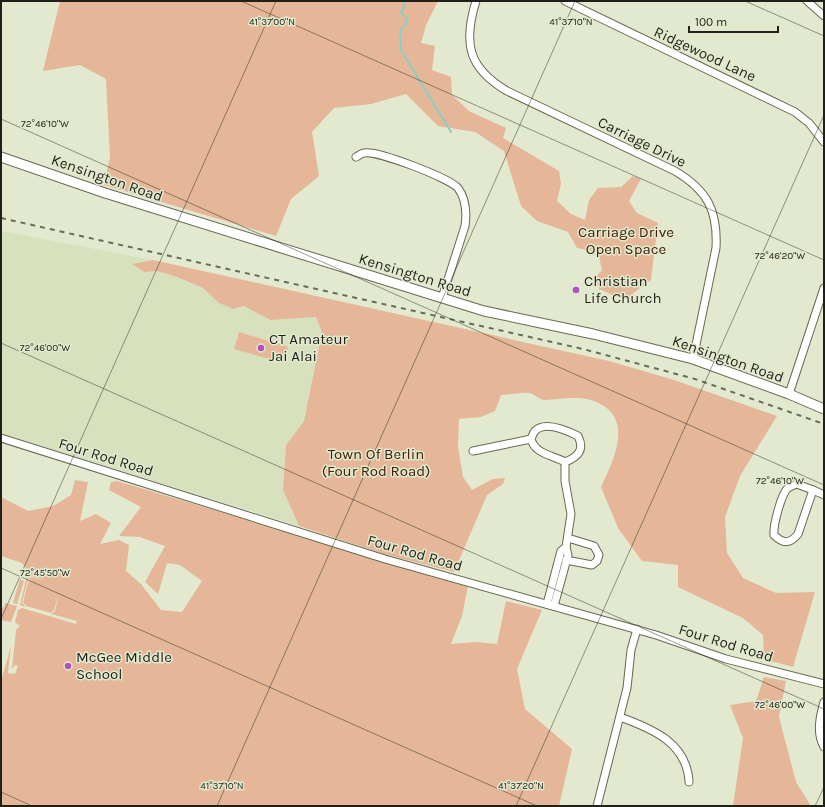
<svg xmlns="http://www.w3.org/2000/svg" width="825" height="807" font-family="Karla,sans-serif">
	<rect width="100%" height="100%" fill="#e2e9ce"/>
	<!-- built -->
	<path fill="#d8e1be" d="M 1,231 L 153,260 L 132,264 L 144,272 L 157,271 L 177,277 L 203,288 L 220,303 L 233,309 L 244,306 L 269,320 L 316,317 L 322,332 L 304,421 L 286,445 L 283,490 L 299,526 L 1,433 Z"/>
	<!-- green -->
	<g fill="#e5b798">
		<path d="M 60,1 L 438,1 L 426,25 L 421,43 L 435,46 L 432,70 L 451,77 L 452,95 L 469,111 L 506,128 L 503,138 L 559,171 L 561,184 L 557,201 L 571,214 L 585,220 L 589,200 L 598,188 L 621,187 L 633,176 L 641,179 L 629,201 L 637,213 L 658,223 L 651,280 L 624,300 L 599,289 L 595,278 L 602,270 L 598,252 L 577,248 L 568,232 L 537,221 L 521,206 L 504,151 L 475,132 L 438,126 L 406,94 L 371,104 L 334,108 L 312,132 L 319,176 L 291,199 L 276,236 L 104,185 L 110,157 L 106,79 L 80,65 L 43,71 Z"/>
		<path d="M 153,260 L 609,361 L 674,380 L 777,416 L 740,476 L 725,517 L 727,553 L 743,578 L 776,593 L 815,592 L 793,667 L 771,661 L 764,657 L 763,635 L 743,618 L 678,587 L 678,565 L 642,561 L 618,528 L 601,487 C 615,457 636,415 591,400 C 578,396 559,399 545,400 C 539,400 535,394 529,393 C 520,392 510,395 501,395 L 495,411 L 481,417 L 459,419 L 458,447 L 463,477 L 472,490 L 493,479 L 505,478 L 503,484 L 487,495 L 454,572 L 384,554 L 299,526 L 283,490 L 286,445 L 304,421 L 322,332 L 316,317 L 270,320 L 244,306 L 233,309 L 219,303 L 203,288 L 177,277 L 157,271 L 144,272 L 132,264 Z"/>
		<path d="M 239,332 L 288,347 L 283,363 L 234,349 Z"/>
		<path d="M 75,480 L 88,482 L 80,521 L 96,514 L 111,523 L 100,544 L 119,540 L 129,545 L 126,571 L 141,584 L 161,610 L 182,612 L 202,581 L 180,565 L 167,563 L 158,594 L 145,582 L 165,546 L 140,537 L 119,536 L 141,507 L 109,490 L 111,482 L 117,481 L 468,586 L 462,616 L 451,644 L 475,642 L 497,644 L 506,601 L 542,610 L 517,669 L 525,709 L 572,749 L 559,806 L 1,806 L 1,681 L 11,646 L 8,673 L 15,674 L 18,666 L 15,665 L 12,669 L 16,630 L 20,626 L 15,622 L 18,610 L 22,608 L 76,624 L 77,621 L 51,614 L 55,611 L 59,594 L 54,610 L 51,613 L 26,606 L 23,602 L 29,579 L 33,577 L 45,581 L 33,576 L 28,579 L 22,602 L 25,607 L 20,605 L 28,571 L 22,563 L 1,556 L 1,497 L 28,511 L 53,506 L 71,495 Z"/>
		<path d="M 20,579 L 24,581 L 17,604 L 13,603 Z"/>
		<path d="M 5,603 L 17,606 L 11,622 L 1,620 L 1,607 L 4,608 Z"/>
		<path d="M 764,677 L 786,681 L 779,717 L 796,782 L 811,806 L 733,806 L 743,738 L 730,705 L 756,701 Z"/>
	</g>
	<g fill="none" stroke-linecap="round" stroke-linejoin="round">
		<!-- stream -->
		<path stroke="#8ad0c2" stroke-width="2" d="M 406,1 L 401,13 L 406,17 L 407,22 L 400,31 L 401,50 L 451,132"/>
		<defs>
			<g id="minor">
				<path d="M 476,1 C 463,43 468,68 507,91 L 675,171 C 707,190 718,210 716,248 L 693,359"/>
				<path d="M 565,1 L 795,112 L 809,123 L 824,142"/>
				<path d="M 807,1 L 824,16"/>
				<path d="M 356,157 C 358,156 362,153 364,153 C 377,150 449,178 458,188 C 466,199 467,212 465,226 L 442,298"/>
				<path d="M 789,394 L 824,288"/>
				<path d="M 1,438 L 385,559 L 656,635 L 726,659 L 824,684"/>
				<path d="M 473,451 L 531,439"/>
				<path d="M 565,462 C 552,455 535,454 531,439 C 532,437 533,433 535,431 C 545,420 568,431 578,436 C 585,450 578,457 565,462 L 565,481 L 571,514 L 566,547"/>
				<path d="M 797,484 L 813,490 L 798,534 C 790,544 783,544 774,535 C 773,526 781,494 788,488 C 791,486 794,485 797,484 Z"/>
				<path d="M 813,490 L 824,495"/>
				<path d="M 566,560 L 592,565 L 597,561 L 599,555 L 594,546 L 568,538"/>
				<path d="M 547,604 L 561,551 L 566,547 L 568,555 L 554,606"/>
				<path d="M 824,702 C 820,716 816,733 824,747"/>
				<path d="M 620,717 C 653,729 687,743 689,782"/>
				<path d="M 597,806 L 627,688 L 631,650 L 637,629"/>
			</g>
			<path id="tertiary" d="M 1,157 L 105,193 L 484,311 L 593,334 L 693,359 L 789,394 L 824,409"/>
		</defs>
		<!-- minor casing -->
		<use href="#minor" stroke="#646a52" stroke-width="9"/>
		<!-- tertiary casing -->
		<use href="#tertiary" stroke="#646a52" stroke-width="11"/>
		<!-- minor -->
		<use href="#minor" stroke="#fff" stroke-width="7"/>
		<!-- tertiary -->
		<use href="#tertiary" stroke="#fff" stroke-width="9"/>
		<!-- rail -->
		<path stroke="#686c5c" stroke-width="2" stroke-dasharray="5 5" stroke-linecap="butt" d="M 1,218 L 583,349 L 695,379 L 824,424"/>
	</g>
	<!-- ticks -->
	<path fill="none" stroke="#1f2118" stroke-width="1" stroke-opacity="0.45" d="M 241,1 L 824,260M 745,1 L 824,36M 1,119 L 824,485M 1,343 L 824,709M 1,568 L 537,806M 1,619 L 276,1M 1,792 L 32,806M 217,806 L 575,1M 516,806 L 824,115M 815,806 L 824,787"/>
	<!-- markers -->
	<g fill="#af54bf" stroke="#e2e9ce" stroke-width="1.5">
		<circle cx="576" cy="290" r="4"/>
		<circle cx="261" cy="348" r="4"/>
		<circle cx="68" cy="666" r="4"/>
	</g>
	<g text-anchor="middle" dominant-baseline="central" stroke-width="3" stroke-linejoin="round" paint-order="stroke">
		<!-- street labels -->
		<g font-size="15" fill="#1f2118" stroke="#e2e9ce">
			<text transform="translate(705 54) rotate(25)">Ridgewood Lane</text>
			<text transform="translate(642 142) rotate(26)">Carriage Drive</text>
			<text transform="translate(107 178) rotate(19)">Kensington Road</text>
			<text transform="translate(415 275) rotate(17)">Kensington Road</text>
			<text transform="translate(728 359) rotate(19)">Kensington Road</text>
			<text transform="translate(106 457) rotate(17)">Four Rod Road</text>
			<text transform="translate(415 553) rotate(16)">Four Rod Road</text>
			<text transform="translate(726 643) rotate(17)">Four Rod Road</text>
		</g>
		<!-- park labels -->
		<g font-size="15" fill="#402007" stroke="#e2e9ce">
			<text x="626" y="232">Carriage Drive<tspan x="626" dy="17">Open Space</tspan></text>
			<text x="376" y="454">Town Of Berlin<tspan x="376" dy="17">(Four Rod Road)</tspan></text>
		</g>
		<!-- poi labels -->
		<g font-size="15" fill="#1f2118" stroke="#e2e9ce" text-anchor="start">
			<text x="584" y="281">Christian<tspan x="584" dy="17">Life Church</tspan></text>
			<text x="269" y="339">CT Amateur<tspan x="269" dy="17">Jai Alai</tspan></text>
			<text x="76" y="657">McGee Middle<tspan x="76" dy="17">School</tspan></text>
		</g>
	</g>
	<g font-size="10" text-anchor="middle" fill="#1f2118" stroke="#e2e9ce" stroke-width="3" stroke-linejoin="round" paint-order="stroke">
		<text x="272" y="25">41°37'00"N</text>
		<text x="571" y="25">41°37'10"N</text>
		<text x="45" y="127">72°46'10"W</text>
		<text x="780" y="259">72°46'20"W</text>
		<text x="45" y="351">72°46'00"W</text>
		<text x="780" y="484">72°46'10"W</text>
		<text x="45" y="576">72°45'50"W</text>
		<text x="780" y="708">72°46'00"W</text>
		<text x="222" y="789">41°37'10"N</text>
		<text x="521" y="789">41°37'20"N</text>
	</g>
	<!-- border -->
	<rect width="825" height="807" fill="none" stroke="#1f2118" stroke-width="4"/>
	<!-- scale -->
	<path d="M689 26v6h89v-6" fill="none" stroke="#1f2118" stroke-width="2"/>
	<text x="695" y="26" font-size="12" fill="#1f2118" stroke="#e2e9ce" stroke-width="3" paint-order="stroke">100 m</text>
</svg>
